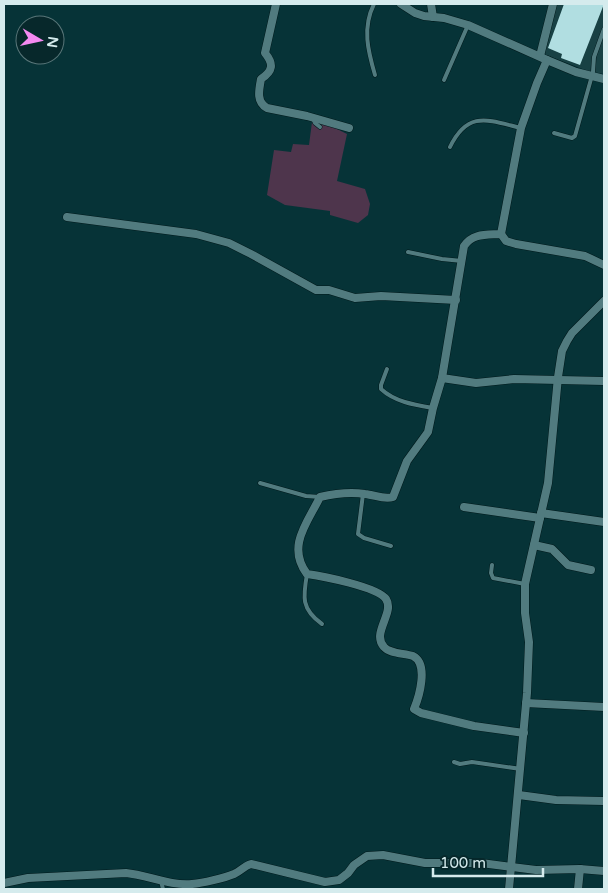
<svg xmlns="http://www.w3.org/2000/svg" width="608" height="893" font-family="'Varela Round',sans-serif">
	<rect width="100%" height="100%" fill="#063337"/>
	<!-- built -->
	<path fill="#184144" d="M 556,4 L 604,4 L 604,74 L 588,71 L 546,55 L 543,49 L 553,20 Z"/>
	<!-- green -->
	<path fill="#4e354c" d="M 315,121 L 327,124 L 347,134 L 337,181 L 365,189 L 370,204 L 368,215 L 358,223 L 330,215 L 330,211 L 285,205 L 267,195 L 274,150 L 291,152 L 293,144 L 309,145 L 312,122 Z"/>
	<!-- building -->
	<path fill="#b1dee1" d="M 564,4 L 604,4 L 580,65 L 561,58 L 562,54 L 548,48 Z"/>
	<g fill="none" stroke-linecap="round" stroke-linejoin="round">
		<defs>
			<g id="lane">
				<path d="M 374,4 C 362,28 368,51 375,75"/>
				<path d="M 444,80 L 468,25"/>
				<path d="M 313,118 L 315,123 L 320,127"/>
				<path d="M 554,133 L 572,138 L 575,136 L 593,72 L 594,57 L 604,29"/>
				<path d="M 450,147 C 468,110 488,120 521,128"/>
				<path d="M 408,252 L 442,259 L 462,261"/>
				<path d="M 387,369 L 381,385 L 381,389 C 395,402 415,405 433,408"/>
				<path d="M 260,483 L 306,496 L 320,497"/>
				<path d="M 363,494 L 358,534 L 364,538 L 391,546"/>
				<path d="M 492,565 L 491,573 L 493,578 L 525,584"/>
				<path d="M 307,574 C 303,597 301,609 322,624"/>
				<path d="M 454,762 L 460,764 L 472,762 L 521,769"/>
				<path d="M 161,881 L 163,889"/>
			</g>
			<g id="street">
				<path d="M 276,4 L 265,53 C 274,64 273,71 261,79 C 259,90 256,102 267,108 L 307,116 L 349,128"/>
				<path d="M 401,4 L 415,13 L 424,16 L 444,18 L 468,25 L 547,60 L 576,72 L 604,79"/>
				<path d="M 431,4 L 433,17"/>
				<path d="M 540,56 L 553,4"/>
				<path d="M 67,217 L 196,234 L 229,243 L 251,254 L 316,290 L 329,290 L 355,298 L 381,296 L 456,300"/>
				<path d="M 501,234 L 506,241 L 516,244 L 585,256 L 604,265"/>
				<path d="M 442,378 L 476,383 L 514,379 L 604,381"/>
				<path d="M 464,507 L 540,518"/>
				<path d="M 541,513 L 604,522"/>
				<path d="M 534,545 L 552,549 L 568,565 L 591,570"/>
				<path d="M 526,703 L 604,707"/>
				<path d="M 524,733 L 474,726 L 421,713 L 414,709 C 419,697 429,664 413,656 C 404,653 390,654 384,647 C 371,633 395,613 386,599 C 378,587 322,576 307,574 C 286,546 308,522 320,497 C 333,494 351,492 365,494 C 375,495 384,500 393,497 L 407,461 L 428,432 L 433,408 L 442,378 L 464,246 C 473,233 486,235 501,234 L 521,128 L 537,83 L 547,60"/>
				<path d="M 519,795 L 556,800 L 604,801"/>
				<path d="M 4,883 L 28,878 L 126,873 C 148,875 169,886 192,884 C 203,883 224,878 234,874 C 241,871 244,866 251,864 L 325,882 L 339,880 L 348,873 L 354,865 L 367,856 L 383,855 L 425,863 L 481,863 L 536,870 L 580,869 L 604,871"/>
				<path d="M 509,889 L 527,693 L 529,642 L 525,613 L 525,584 L 548,483 L 558,377 L 562,351 L 567,341 L 572,333 L 604,301"/>
				<path d="M 578,889 L 580,869"/>
			</g>
		</defs>
		<!-- lane casing -->
		<use href="#lane" stroke="#001a1c" stroke-width="5"/>
		<!-- street casing -->
		<use href="#street" stroke="#001a1c" stroke-width="9"/>
		<!-- lane -->
		<use href="#lane" stroke="#517b7f" stroke-width="4"/>
		<!-- street -->
		<use href="#street" stroke="#517b7f" stroke-width="8"/>
	</g>
	<!-- border -->
	<rect width="608" height="893" fill="none" stroke="#d5ebed" stroke-width="10"/>
	<!-- north arrow -->
	<g transform="translate(40 40) rotate(99)"><circle r="24" fill="#07282b" stroke="#597679"/>
	<path d="M0-4L9 19L0 12L-9 19Z" fill="#f489f1"/>
	<text y="-8" font-size="14" font-weight="bold" text-anchor="middle" fill="#d5ebed">N</text>
	</g>
	<!-- scale -->
	<path d="M433 868v8h110v-8" fill="none" stroke="#d5ebed" stroke-width="2.5"/>
	<text x="440" y="868" font-size="15" fill="#d5ebed" stroke="#07282b" stroke-width="4" paint-order="stroke">100 m</text>
</svg>
